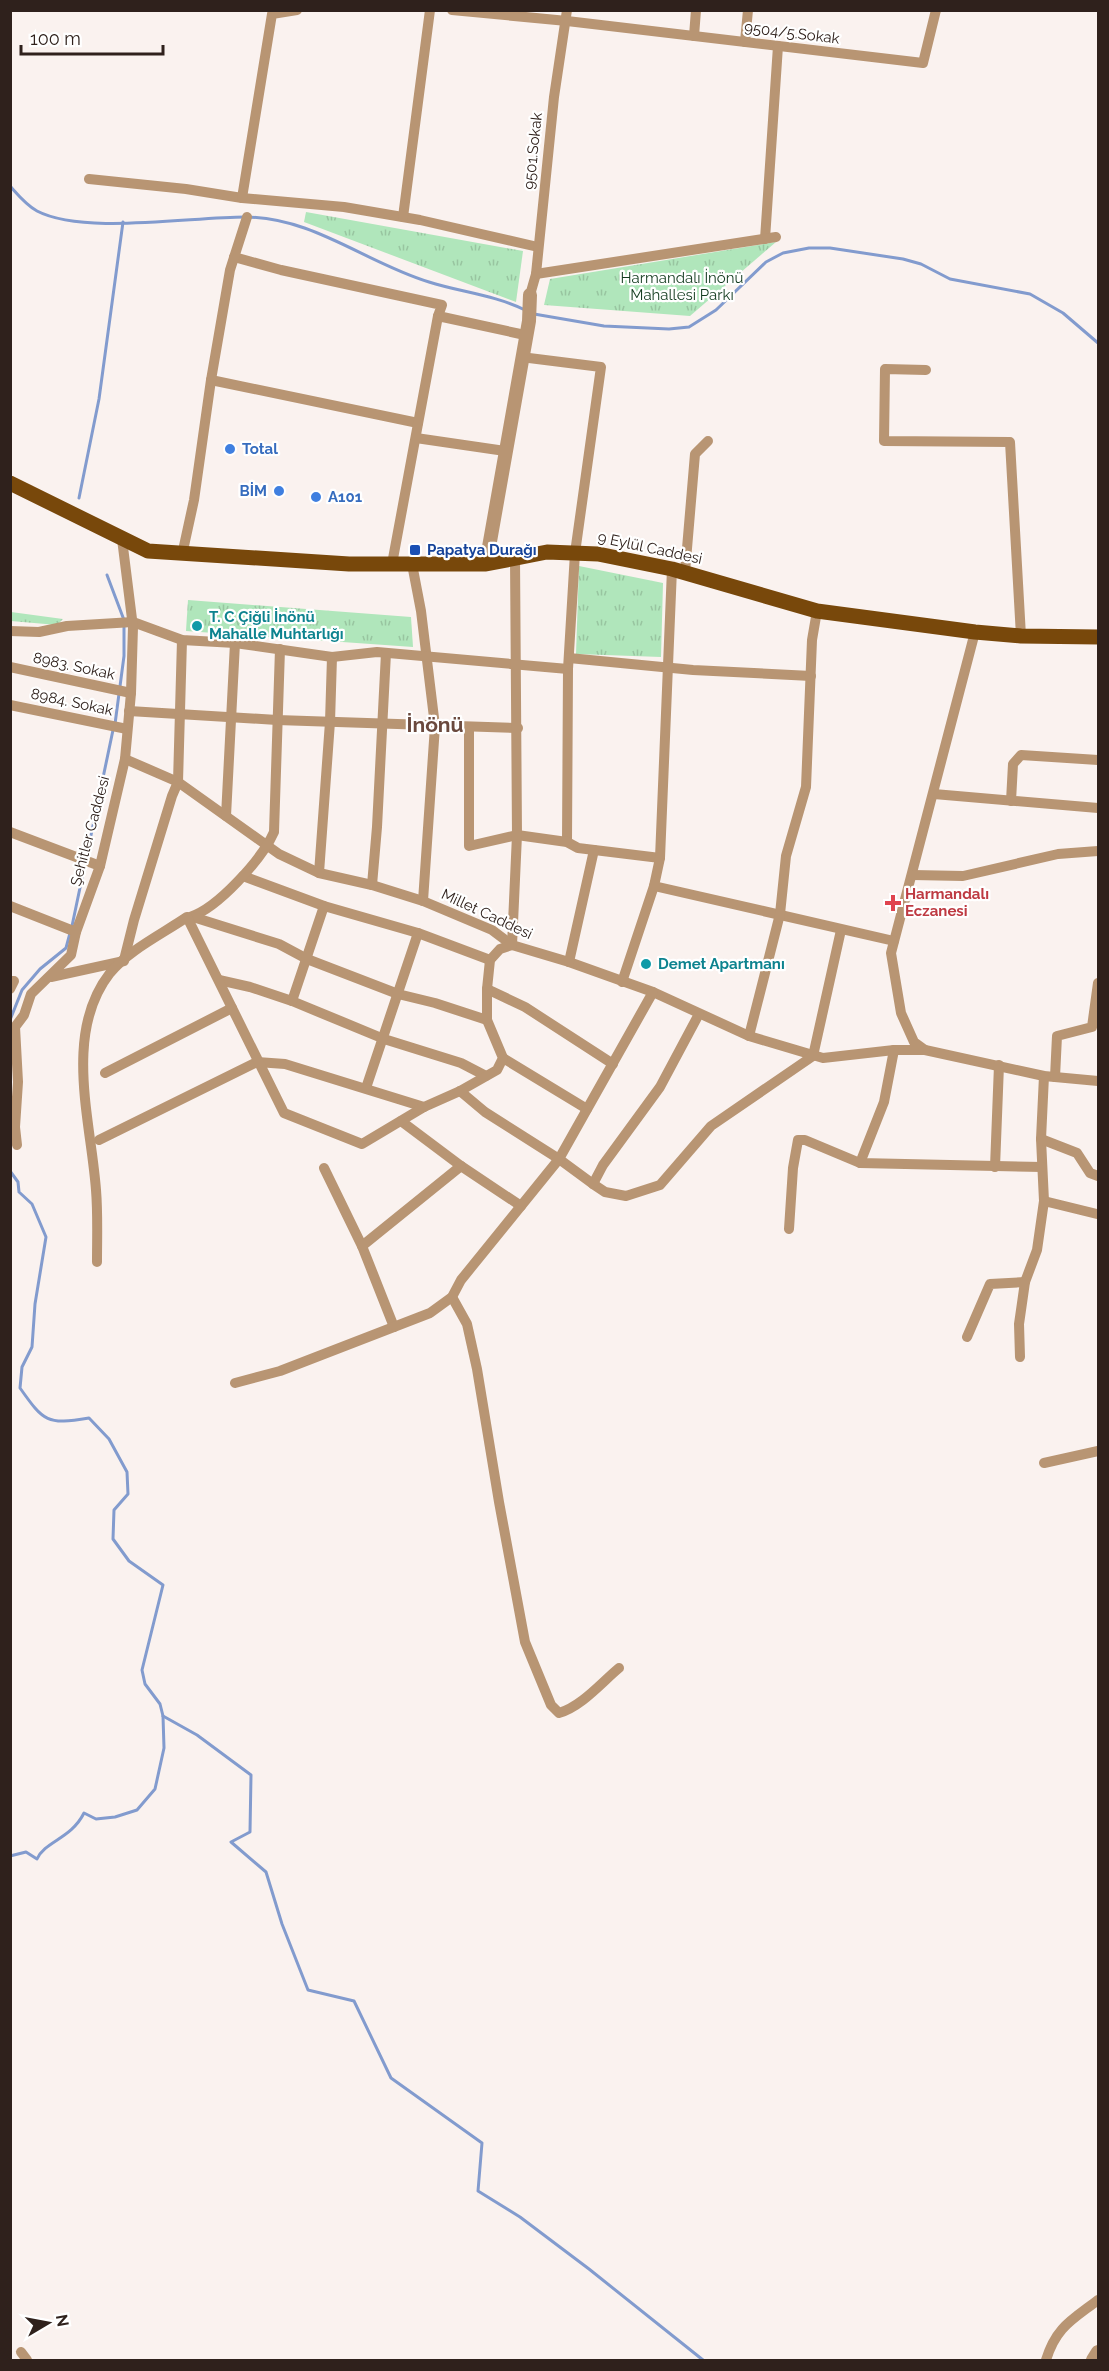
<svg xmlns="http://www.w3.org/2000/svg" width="1109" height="2371" font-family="Raleway,sans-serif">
	<defs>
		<pattern id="park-tufts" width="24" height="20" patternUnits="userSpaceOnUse" patternTransform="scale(1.5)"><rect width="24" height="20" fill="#b0e6bb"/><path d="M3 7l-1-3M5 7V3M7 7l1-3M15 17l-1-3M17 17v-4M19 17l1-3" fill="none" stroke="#98c5a0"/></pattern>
	</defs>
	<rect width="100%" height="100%" fill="#faf2ef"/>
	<!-- park -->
	<g fill="url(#park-tufts)">
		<path d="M 306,212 L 523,251 L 516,302 L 304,222 Z"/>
		<path d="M 776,242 L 690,316 L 544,305 L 550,279 Z"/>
		<path d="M 579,566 L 663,583 L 661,657 L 576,654 Z"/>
		<path d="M 188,600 L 411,617 L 413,647 L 186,631 Z"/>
		<path d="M 11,612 L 63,619 L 57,625 L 11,621 Z"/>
	</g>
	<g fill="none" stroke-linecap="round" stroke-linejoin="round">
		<!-- stream -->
		<g stroke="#829bce" stroke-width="3">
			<path d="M 10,186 C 18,195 26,205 37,211 C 83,235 190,217 245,217 C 313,217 366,263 429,282 C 460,292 495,295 525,310"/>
			<path d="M 534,314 L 604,326 L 669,329 L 689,327 L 716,310 L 766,262 L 783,253 L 809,248 L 830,248 L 903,259 L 921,264 L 950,279 L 1030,294 L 1063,313 L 1098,343"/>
			<path d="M 79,498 L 99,399 L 123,222"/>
			<path d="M 107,575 L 124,620"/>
			<path d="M 115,724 L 124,656 L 124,626"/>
			<path d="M 72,926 L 113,730"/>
			<path d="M 10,1020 L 22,990 L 40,969 L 66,948 L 70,933"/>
			<path d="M 10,1171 L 18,1182 L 19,1192 L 32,1204 L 46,1237 L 35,1304 L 32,1347 L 22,1367 L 20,1388 C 44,1422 47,1425 89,1418 L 109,1439 L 127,1472 L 128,1494 L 114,1510 L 113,1539 L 129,1561 L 163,1585 L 142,1670 L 145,1684 L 160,1704 L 163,1716 L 164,1748 L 155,1789 L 137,1810 L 115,1817 L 96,1819 L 84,1813 C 71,1839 45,1841 37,1859 L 26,1852 L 10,1856"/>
			<path d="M 163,1716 L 197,1735 L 251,1775 L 250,1832 L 231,1842 L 266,1872 L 282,1924 L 308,1990 L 354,2001 L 391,2078 L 482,2143 L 478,2191 L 520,2217 L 589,2269 L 703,2360"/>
		</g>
		<!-- minor -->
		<g stroke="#b89573" stroke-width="10">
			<path d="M 452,10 L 567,21 L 923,63 L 936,10"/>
			<path d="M 694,36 L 696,10"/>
			<path d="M 745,42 L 748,10"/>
			<path d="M 89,179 L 186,189 L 242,198 L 344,207 L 420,220 L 538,247"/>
			<path d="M 242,198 L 272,14 L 297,10"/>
			<path d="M 403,217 L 430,10"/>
			<path d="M 765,239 L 778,46"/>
			<path d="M 234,257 L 281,270 L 442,305 L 438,316"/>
			<path d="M 536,274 L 776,237"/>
			<path d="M 530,295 L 536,274 L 554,97 L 567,10"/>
			<path d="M 521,357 L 601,367 L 575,553 L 568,669 L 567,842"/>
			<path d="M 926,370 L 885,369 L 884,441 L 1010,442 L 1021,636"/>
			<path d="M 211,380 L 418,423"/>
			<path d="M 416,438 L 505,451"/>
			<path d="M 182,555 L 194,500 L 211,380 L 230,270 L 247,217"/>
			<path d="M 392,564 L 438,316 L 525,335"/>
			<path d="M 412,564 L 421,611 L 435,726 L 423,901"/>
			<path d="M 685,572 L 695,454 L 708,441"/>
			<path d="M 10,631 L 39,632 L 67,626 L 133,622 L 182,640 L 235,643 L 332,657 L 377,652 L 568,669"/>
			<path d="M 975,632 L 891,953 L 901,1013 L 914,1042 L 925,1050 L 1044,1076 L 1098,1081"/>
			<path d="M 569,658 L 693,670 L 811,676"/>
			<path d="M 10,667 L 131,693"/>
			<path d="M 10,705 L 127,729"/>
			<path d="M 129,711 L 277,720 L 518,728"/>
			<path d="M 469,727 L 469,846 L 517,835 L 567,842 L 578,848 L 660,858"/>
			<path d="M 125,759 L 178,782 L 279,854 L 319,873 L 372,885 L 423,901 L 492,930 L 512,945 L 569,962 L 653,992 L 749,1036 L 823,1058 L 894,1050 L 925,1050"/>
			<path d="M 934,794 L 1098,808"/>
			<path d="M 1011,801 L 1013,764 L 1021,755 L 1098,760"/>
			<path d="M 226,816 L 235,643"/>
			<path d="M 10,832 L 100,866"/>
			<path d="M 319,873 L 330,722 L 332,657"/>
			<path d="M 913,875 L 963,876 L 1058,854 L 1098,851"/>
			<path d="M 243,876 L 324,906 L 418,933 L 490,960"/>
			<path d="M 372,885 L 377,827 L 386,653"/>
			<path d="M 654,886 L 894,941"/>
			<path d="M 10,906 L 76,932"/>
			<path d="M 190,917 C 218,908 262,859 274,832 L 280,649"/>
			<path d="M 193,917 L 279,944 L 307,959 L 398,994 L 435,1003 L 487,1020"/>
			<path d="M 124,960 L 134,920 L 172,796 L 178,782 L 182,640"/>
			<path d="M 569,962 L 594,850"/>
			<path d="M 51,977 L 124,961"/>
			<path d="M 219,980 L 250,987 L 292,1001 L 384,1039 L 461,1063 L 486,1076"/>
			<path d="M 10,981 L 14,981 L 10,989"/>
			<path d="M 622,982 L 654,886 L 660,858 L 672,569"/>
			<path d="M 487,989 L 525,1007 L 613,1064"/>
			<path d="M 292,1001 L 324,906"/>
			<path d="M 749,1036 L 780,914 L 786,856 L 806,787 L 812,640 L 817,611"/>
			<path d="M 503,1058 L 587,1109"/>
			<path d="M 105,1073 L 232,1008"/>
			<path d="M 1044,1076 L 1041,1139 L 1044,1201"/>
			<path d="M 1055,1077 L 1057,1036 L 1092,1027 L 1098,983"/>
			<path d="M 366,1088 L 418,933"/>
			<path d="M 460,1091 L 485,1112 L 559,1159 L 593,1184 L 605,1192 L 626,1196 L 660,1185 L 711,1126 L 813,1056 L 841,930"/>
			<path d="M 401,1121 L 461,1166 L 521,1206"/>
			<path d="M 1041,1139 L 1077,1153 L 1090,1173 L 1098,1176"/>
			<path d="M 99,1140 L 257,1062 L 285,1064 L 424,1107"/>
			<path d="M 17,1145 L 15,1127 L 18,1082 L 15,1027 L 24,1015 L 31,994 L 71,955 L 76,932 L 100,866 L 125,759 L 131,693 L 133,627 L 122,539"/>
			<path d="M 860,1163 L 884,1102 L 894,1050"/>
			<path d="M 995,1167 L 999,1065"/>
			<path d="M 324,1168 L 362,1246 L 394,1327"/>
			<path d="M 593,1184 L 603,1165 L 660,1087 L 699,1014"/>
			<path d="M 789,1229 L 793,1168 L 798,1140 L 805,1140 L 860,1163 L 1042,1167"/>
			<path d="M 362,1246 L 461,1166"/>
			<path d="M 97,1262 C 97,1238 98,1214 96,1190 C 91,1121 63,1033 110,973 C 129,950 162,934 187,917 L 284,1113 L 362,1144 L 424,1107 L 460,1091 L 497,1070 L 503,1058 L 487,1020 L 487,989 L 490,960 L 500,949 L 512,945 L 517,835 L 515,558"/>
			<path d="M 452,1297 L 467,1324 L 477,1369 L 499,1502 L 525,1642 L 551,1705 L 559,1713 C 582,1706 601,1683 619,1668"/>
			<path d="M 967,1337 L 990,1284 L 1025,1282"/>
			<path d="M 1020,1357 L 1019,1324 L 1025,1282 L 1037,1250 L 1044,1201 L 1097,1214"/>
			<path d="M 235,1383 L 280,1371 L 430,1313 L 452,1297 L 461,1280 L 559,1159 L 653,992"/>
			<path d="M 1044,1463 L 1098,1451"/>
			<path d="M 21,2352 L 27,2360"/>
			<path d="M 1046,2360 C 1056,2327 1072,2320 1098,2300"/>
		</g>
		<!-- tertiary -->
		<g stroke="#b89573" stroke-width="14">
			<path d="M 486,564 L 529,321 L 530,295"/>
			<path d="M 1093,2360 L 1098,2352"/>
		</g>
		<!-- primary -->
		<path stroke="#78480b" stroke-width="15" d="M 10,483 L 148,551 L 349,564 L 486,564 L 547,552 L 598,554 L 672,569 L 817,611 L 975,632 L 1021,636 L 1098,637"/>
	</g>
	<!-- markers -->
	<g fill="#3f7fe0" stroke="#fff" stroke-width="2">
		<circle cx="230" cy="449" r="6"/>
		<circle cx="279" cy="491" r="6"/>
		<circle cx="316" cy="497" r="6"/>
	</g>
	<rect fill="#1a4fb4" stroke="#fff" stroke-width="2" x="409" y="544" width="12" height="12" rx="3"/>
	<g fill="#0f9aa8" stroke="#fff" stroke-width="2">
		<circle cx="197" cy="626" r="6"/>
		<circle cx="646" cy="964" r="6"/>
	</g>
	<path fill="#e0444e" stroke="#fff" stroke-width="2" d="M890 894h6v6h6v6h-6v6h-6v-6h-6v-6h6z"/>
	<g text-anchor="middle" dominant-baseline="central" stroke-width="4.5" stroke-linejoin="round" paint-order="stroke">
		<!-- street labels -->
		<g font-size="15" fill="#2f211c" stroke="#fff">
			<text transform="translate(792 33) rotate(7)">9504/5.Sokak</text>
			<text transform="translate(533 151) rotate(-84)">9501.Sokak</text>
			<text transform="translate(650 548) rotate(12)">9 Eylül Caddesi</text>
			<text transform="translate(74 666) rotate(12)">8983. Sokak</text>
			<text transform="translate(72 702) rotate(12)">8984. Sokak</text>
			<text transform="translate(90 831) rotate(-75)">Şehitler Caddesi</text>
			<text transform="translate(487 914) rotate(25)">Millet Caddesi</text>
		</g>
		<!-- park labels -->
		<g font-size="15" fill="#133b1f" stroke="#fff">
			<text x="682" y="278">Harmandalı İnönü<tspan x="682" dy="17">Mahallesi Parkı</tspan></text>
		</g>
		<!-- shop labels -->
		<g font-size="15" font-weight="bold" fill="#366cbe" stroke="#fff" text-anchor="start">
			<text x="242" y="449">Total</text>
			<text x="267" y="491" text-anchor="end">BİM</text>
			<text x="328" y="497">A101</text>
		</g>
		<!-- transit labels -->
		<g font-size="15" font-weight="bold" fill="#164399" stroke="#fff" text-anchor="start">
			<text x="427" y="550">Papatya Durağı</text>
		</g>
		<!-- culture labels -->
		<g font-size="15" font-weight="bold" fill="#0d838f" stroke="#fff" text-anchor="start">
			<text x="209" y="617">T. C Çiğli İnönü<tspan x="209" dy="17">Mahalle Muhtarlığı</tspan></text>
			<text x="658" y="964">Demet Apartmanı</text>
		</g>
		<!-- health labels -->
		<g font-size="15" font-weight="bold" fill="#be3a42" stroke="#fff" text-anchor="start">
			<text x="905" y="894">Harmandalı<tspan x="905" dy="17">Eczanesi</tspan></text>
		</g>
		<!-- district labels -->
		<g font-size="21" font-weight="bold" fill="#6a493d" stroke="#fff">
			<text x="435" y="724">İnönü</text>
		</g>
	</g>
	<!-- border -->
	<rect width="1109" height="2371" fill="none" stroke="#2f211c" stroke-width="24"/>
	<!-- north arrow -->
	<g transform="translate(48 2323) rotate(80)" stroke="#ffffff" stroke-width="4.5" paint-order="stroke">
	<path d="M0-4.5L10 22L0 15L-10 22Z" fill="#2f211c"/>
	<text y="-9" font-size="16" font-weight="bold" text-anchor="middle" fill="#2f211c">N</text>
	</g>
	<!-- scale -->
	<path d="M21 45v9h142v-9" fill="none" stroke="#2f211c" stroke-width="3"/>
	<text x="30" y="45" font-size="18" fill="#2f211c" stroke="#ffffff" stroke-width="4.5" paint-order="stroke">100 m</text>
</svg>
